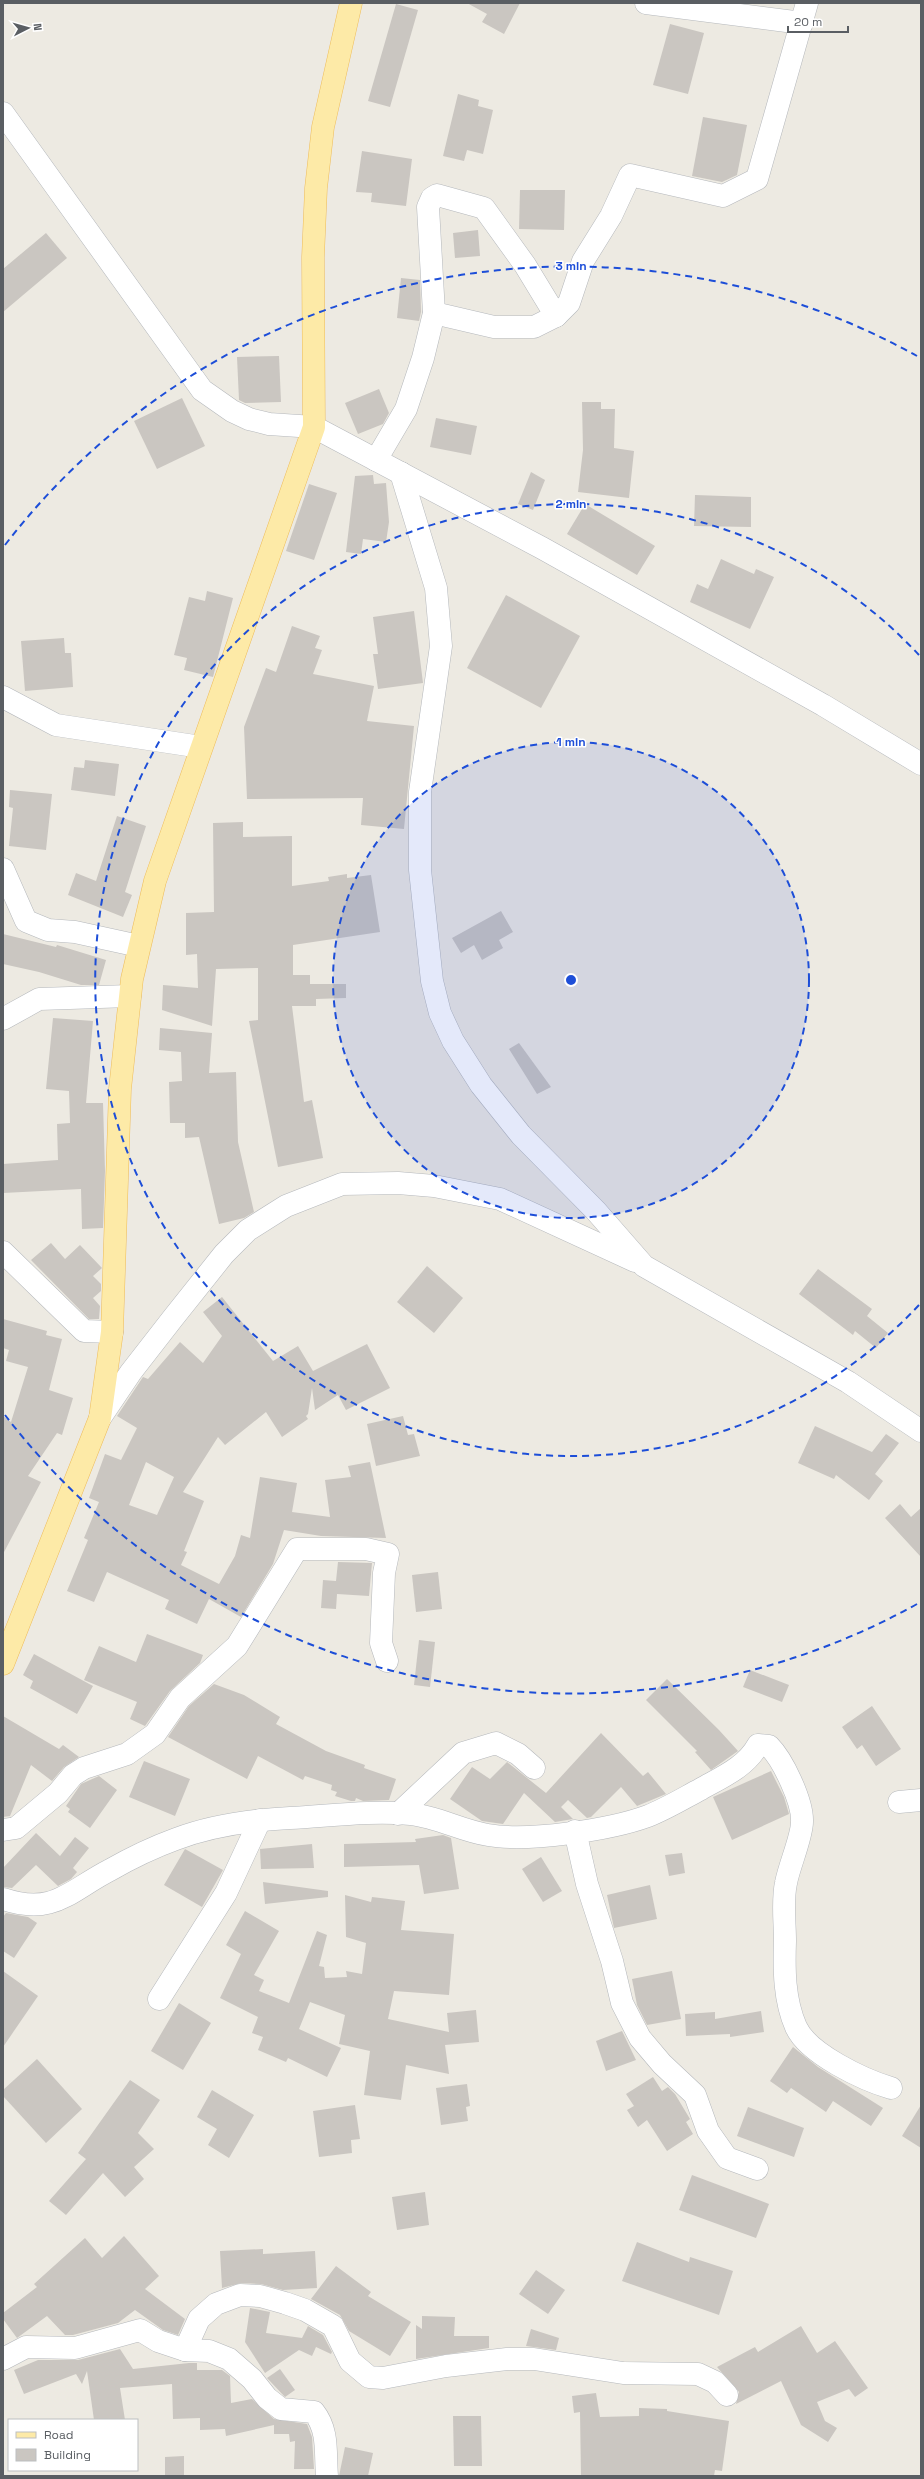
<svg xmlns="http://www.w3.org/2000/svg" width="924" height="2479" font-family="'Space Grotesk',sans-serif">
	<rect width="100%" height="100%" fill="#edeae2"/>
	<!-- building -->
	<g fill="#cac6c1" fill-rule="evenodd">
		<path d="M 467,3 L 520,3 L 504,34 L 482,22 L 487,14 Z"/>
		<path d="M 396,4 L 418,10 L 390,107 L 368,101 Z"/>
		<path d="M 670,24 L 704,33 L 688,94 L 653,85 Z"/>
		<path d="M 458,94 L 479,100 L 478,106 L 493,110 L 483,154 L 467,150 L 464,161 L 443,156 Z"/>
		<path d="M 703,117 L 747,125 L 737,175 L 722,182 L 692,176 Z"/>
		<path d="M 362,151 L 412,159 L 406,206 L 371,202 L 372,193 L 356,192 Z"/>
		<path d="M 520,190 L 565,190 L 564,230 L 519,229 Z"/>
		<path d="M 478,230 L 480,256 L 455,258 L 453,233 Z"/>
		<path d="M 46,233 L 67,258 L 3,312 L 3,269 Z"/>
		<path d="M 401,278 L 420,280 L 421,312 L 419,321 L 397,318 Z"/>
		<path d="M 279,356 L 281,402 L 245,403 L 239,400 L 237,357 Z"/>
		<path d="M 379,389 L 389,413 L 383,424 L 358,434 L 345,403 Z"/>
		<path d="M 182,398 L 205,446 L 157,469 L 134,421 Z"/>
		<path d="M 582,402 L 601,402 L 601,409 L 615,409 L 614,448 L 634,451 L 629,498 L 578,492 L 583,450 Z"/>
		<path d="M 436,418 L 477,426 L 471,455 L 430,447 Z"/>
		<path d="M 531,472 L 545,480 L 533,510 L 518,504 Z"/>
		<path d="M 373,475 L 374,484 L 386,483 L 389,522 L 386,542 L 363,539 L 361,554 L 346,552 L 355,476 Z"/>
		<path d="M 309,484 L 337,493 L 314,560 L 286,551 Z"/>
		<path d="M 695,495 L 751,497 L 751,527 L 694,526 Z"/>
		<path d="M 585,504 L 655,546 L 637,575 L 567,534 Z"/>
		<path d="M 721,559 L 754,574 L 756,569 L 774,577 L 750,629 L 690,602 L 697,584 L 708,589 Z"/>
		<path d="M 207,591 L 233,598 L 213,677 L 184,670 L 187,658 L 174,655 L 189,597 L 205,601 Z"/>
		<path d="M 506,595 L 580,636 L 541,708 L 467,668 Z"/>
		<path d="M 414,611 L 423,683 L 378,689 L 373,654 L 378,654 L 373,617 Z"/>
		<path d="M 292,626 L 320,636 L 315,648 L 322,650 L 313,674 L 374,686 L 367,721 L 414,726 L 404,829 L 361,825 L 363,798 L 247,799 L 244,727 L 266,668 L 276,672 Z"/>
		<path d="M 64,638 L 65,653 L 71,653 L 73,687 L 25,691 L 21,641 Z"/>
		<path d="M 85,760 L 119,764 L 115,796 L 71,790 L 74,767 L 84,768 Z"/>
		<path d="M 10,790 L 52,794 L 46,850 L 9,846 L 13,808 L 9,807 Z"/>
		<path d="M 117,816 L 146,826 L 125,892 L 132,895 L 123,917 L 68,895 L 76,873 L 96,881 Z"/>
		<path d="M 243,822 L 243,837 L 292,836 L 292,886 L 329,881 L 328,877 L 347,874 L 347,878 L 371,875 L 380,932 L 293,945 L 293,975 L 310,975 L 310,984 L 346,984 L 346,998 L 316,999 L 316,1006 L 292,1006 L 304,1102 L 312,1100 L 323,1158 L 278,1167 L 249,1021 L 258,1020 L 258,968 L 216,969 L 212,1026 L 162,1010 L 163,985 L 198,988 L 197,954 L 186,955 L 186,913 L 214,912 L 213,823 Z"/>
		<path d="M 501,911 L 513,932 L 499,940 L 503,948 L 482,960 L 474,945 L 461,953 L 452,938 Z"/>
		<path d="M 3,934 L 56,947 L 57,945 L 106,960 L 99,985 L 81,985 L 39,972 L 3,964 Z"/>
		<path d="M 53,1018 L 93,1021 L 86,1103 L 103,1103 L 105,1171 L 103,1228 L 82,1229 L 81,1189 L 3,1193 L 3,1164 L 58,1160 L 57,1124 L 70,1123 L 69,1091 L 46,1089 Z"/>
		<path d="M 160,1028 L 212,1033 L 209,1073 L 236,1072 L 238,1142 L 254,1212 L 244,1218 L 219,1224 L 199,1137 L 185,1138 L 185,1123 L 170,1123 L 169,1082 L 182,1081 L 181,1052 L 159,1050 Z"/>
		<path d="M 519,1043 L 551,1087 L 537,1094 L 509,1049 Z"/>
		<path d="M 51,1243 L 65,1259 L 80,1245 L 102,1268 L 93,1276 L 101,1284 L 101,1291 L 93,1298 L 100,1306 L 99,1319 L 89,1319 L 31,1260 Z"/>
		<path d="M 427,1266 L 463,1298 L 434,1333 L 397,1302 Z"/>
		<path d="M 818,1269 L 872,1309 L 867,1316 L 888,1333 L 876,1348 L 855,1331 L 853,1335 L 799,1294 Z"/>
		<path d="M 222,1297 L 273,1361 L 298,1346 L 313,1371 L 367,1344 L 390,1388 L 346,1410 L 338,1395 L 315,1410 L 312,1388 L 308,1414 L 306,1416 L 308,1419 L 282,1437 L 266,1412 L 225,1445 L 218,1437 L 183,1492 L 204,1501 L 184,1551 L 187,1552 L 181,1565 L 219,1584 L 235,1556 L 241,1535 L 250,1538 L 260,1477 L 297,1483 L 292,1512 L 330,1517 L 325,1480 L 351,1477 L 348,1466 L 370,1462 L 386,1538 L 321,1536 L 284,1530 L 273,1564 L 241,1617 L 209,1599 L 197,1624 L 165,1609 L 169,1600 L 107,1572 L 94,1602 L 67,1591 L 88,1540 L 84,1538 L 99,1502 L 89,1498 L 105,1454 L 121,1460 L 137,1428 L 117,1416 L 143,1377 L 148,1379 L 180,1342 L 203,1363 L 222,1336 L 203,1312 ZM 146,1462 L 174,1477 L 157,1515 L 129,1505 Z"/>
		<path d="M 3,1319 L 47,1331 L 46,1335 L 62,1339 L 49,1390 L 73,1398 L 62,1435 L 57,1433 L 28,1476 L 41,1482 L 3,1554 L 3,1416 L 11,1422 L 28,1367 L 6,1361 L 9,1350 L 3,1348 Z"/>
		<path d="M 403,1416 L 408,1435 L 414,1434 L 420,1456 L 376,1466 L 367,1424 Z"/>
		<path d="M 815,1426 L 872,1452 L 886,1434 L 899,1443 L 875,1474 L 883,1481 L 869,1500 L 836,1475 L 834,1479 L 798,1463 Z"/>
		<path d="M 900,1504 L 911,1517 L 921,1508 L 921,1557 L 885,1518 Z"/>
		<path d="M 338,1562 L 372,1563 L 369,1596 L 337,1594 L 336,1609 L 321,1608 L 323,1580 L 336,1581 Z"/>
		<path d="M 438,1572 L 442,1609 L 416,1612 L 412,1575 Z"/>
		<path d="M 147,1634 L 203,1655 L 200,1663 L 170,1691 L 145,1726 L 130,1719 L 137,1702 L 84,1680 L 99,1646 L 136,1662 Z"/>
		<path d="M 419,1640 L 435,1642 L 430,1687 L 414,1685 Z"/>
		<path d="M 34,1654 L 93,1686 L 77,1714 L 30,1688 L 33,1681 L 23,1675 Z"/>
		<path d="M 750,1670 L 789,1685 L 782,1702 L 743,1687 Z"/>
		<path d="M 667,1679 L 719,1730 L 738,1751 L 711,1770 L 695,1752 L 697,1751 L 646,1700 Z"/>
		<path d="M 214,1684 L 244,1695 L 280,1717 L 276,1724 L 326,1751 L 365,1765 L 364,1768 L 396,1779 L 389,1800 L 363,1801 L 356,1798 L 355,1801 L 351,1801 L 335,1796 L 337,1792 L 331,1790 L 332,1785 L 305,1776 L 303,1780 L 258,1756 L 247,1779 L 168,1737 L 189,1706 Z"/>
		<path d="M 872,1706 L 901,1749 L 876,1766 L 862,1745 L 857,1749 L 842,1727 Z"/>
		<path d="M 3,1716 L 59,1749 L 63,1745 L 79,1757 L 64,1767 L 52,1781 L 31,1765 L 10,1816 L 3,1817 Z"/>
		<path d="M 601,1733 L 643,1776 L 648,1772 L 666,1794 L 637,1806 L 621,1787 L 591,1817 L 587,1818 L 568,1800 L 561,1807 L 573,1819 L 555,1822 L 524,1793 L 503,1824 L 482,1821 L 450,1799 L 472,1767 L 490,1779 L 507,1762 L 546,1793 Z"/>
		<path d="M 144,1761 L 190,1779 L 175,1816 L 129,1797 Z"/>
		<path d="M 771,1771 L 784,1797 L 789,1814 L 732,1840 L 713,1797 Z"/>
		<path d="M 99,1776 L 117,1790 L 90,1828 L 68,1812 L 70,1809 L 66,1806 L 81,1784 Z"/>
		<path d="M 36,1833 L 60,1856 L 75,1837 L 89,1848 L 73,1868 L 77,1872 L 71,1879 L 58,1886 L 36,1865 L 12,1888 L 3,1887 L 3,1868 Z"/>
		<path d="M 443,1835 L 451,1838 L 459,1889 L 424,1894 L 419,1865 L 344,1867 L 344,1844 L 416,1842 L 415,1839 Z"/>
		<path d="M 312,1844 L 314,1868 L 261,1869 L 260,1849 Z"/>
		<path d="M 185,1849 L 223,1870 L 202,1907 L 164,1885 Z"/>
		<path d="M 682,1853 L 685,1873 L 669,1876 L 665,1855 Z"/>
		<path d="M 541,1857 L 562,1891 L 543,1902 L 522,1869 Z"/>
		<path d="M 263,1882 L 328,1891 L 328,1897 L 265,1904 Z"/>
		<path d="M 650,1885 L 657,1919 L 614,1928 L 607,1895 Z"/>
		<path d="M 345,1895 L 371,1902 L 372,1897 L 405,1901 L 401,1930 L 454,1934 L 449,1995 L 394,1991 L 388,2019 L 449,2032 L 447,2013 L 476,2010 L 479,2042 L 445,2045 L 449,2074 L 406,2065 L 401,2100 L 364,2095 L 370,2051 L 339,2044 L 345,2015 L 310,2002 L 299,2029 L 341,2048 L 327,2077 L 288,2058 L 286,2062 L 258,2050 L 263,2037 L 252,2033 L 258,2017 L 220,1998 L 241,1954 L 226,1945 L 245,1911 L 279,1931 L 254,1975 L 264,1980 L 259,1991 L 289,2003 L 317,1931 L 327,1935 L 319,1966 L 324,1967 L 325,1978 L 347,1977 L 346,1971 L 362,1974 L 366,1943 L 346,1937 Z"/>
		<path d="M 6,1913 L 28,1917 L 37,1923 L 14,1958 L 3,1951 L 3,1917 Z"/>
		<path d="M 3,1971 L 38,1996 L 3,2047 Z"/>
		<path d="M 672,1971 L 681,2019 L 647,2025 L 637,2005 L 632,1979 Z"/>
		<path d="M 179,2003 L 211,2023 L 183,2070 L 151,2051 Z"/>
		<path d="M 761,2011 L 764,2032 L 730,2037 L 730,2034 L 686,2036 L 685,2014 L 715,2012 L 715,2019 Z"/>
		<path d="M 622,2031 L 636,2060 L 606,2071 L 596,2041 Z"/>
		<path d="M 793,2047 L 818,2067 L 883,2108 L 871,2126 L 833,2101 L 826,2112 L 791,2088 L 787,2093 L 770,2081 Z"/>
		<path d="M 37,2059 L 82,2109 L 46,2143 L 3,2096 L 3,2090 Z"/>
		<path d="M 653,2077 L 662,2091 L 668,2087 L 675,2094 L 690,2119 L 686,2122 L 693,2134 L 667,2151 L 647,2120 L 638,2127 L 627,2110 L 634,2106 L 626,2094 Z"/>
		<path d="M 130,2080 L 160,2100 L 138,2133 L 154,2149 L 134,2167 L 144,2179 L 125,2197 L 103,2173 L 66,2215 L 49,2201 L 86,2159 L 78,2153 Z"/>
		<path d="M 467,2084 L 470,2106 L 466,2107 L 468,2121 L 441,2125 L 436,2088 Z"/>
		<path d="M 212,2090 L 254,2115 L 229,2158 L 208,2145 L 217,2129 L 197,2117 Z"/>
		<path d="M 355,2105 L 360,2139 L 351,2140 L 352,2153 L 319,2157 L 313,2111 Z"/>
		<path d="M 921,2105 L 921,2148 L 902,2136 Z"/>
		<path d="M 748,2107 L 804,2128 L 794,2157 L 737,2136 Z"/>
		<path d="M 692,2175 L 769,2204 L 756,2238 L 679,2210 Z"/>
		<path d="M 425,2192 L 429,2225 L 397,2230 L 392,2197 Z"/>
		<path d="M 124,2236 L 159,2276 L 145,2289 L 185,2319 L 178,2335 L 163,2330 L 135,2310 L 118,2323 L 73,2335 L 65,2335 L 47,2316 L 17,2338 L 3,2319 L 3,2313 L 37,2287 L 34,2284 L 85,2238 L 102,2258 Z"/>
		<path d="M 637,2242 L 689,2262 L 690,2257 L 733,2271 L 719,2315 L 622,2281 Z"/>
		<path d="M 263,2249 L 263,2254 L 315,2251 L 317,2288 L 283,2290 L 261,2284 L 241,2283 L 222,2288 L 220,2251 Z"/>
		<path d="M 336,2266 L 371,2292 L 368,2296 L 411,2322 L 390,2356 L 349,2331 L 340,2315 L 311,2299 Z"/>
		<path d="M 536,2270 L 565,2290 L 548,2314 L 519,2294 Z"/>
		<path d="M 250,2308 L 270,2312 L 266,2333 L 302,2338 L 308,2326 L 323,2335 L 332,2352 L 331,2354 L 316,2347 L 312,2356 L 299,2350 L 265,2373 L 245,2342 Z"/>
		<path d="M 422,2316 L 455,2317 L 454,2336 L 489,2336 L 489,2348 L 416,2359 L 416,2325 L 422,2329 Z"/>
		<path d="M 801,2326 L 817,2353 L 835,2341 L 868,2388 L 855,2397 L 849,2389 L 817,2402 L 825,2421 L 837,2428 L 828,2442 L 801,2425 L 781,2381 L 736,2404 L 739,2392 L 717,2367 L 755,2347 L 758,2352 Z"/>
		<path d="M 531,2329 L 559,2338 L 556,2350 L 526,2346 Z"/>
		<path d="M 120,2349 L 133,2369 L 189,2363 L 197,2363 L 197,2370 L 222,2370 L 230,2376 L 231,2403 L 252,2399 L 274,2419 L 307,2424 L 312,2437 L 314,2469 L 294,2469 L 295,2441 L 290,2442 L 289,2434 L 274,2434 L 274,2425 L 226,2436 L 225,2429 L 200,2430 L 200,2418 L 173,2419 L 172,2384 L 120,2388 L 125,2420 L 94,2420 L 87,2371 L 82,2384 L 76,2374 L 24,2394 L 14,2370 L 38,2360 L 78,2360 Z"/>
		<path d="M 280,2369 L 295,2390 L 285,2397 L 267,2378 Z"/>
		<path d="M 596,2393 L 600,2417 L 639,2416 L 639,2408 L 667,2409 L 667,2411 L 729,2421 L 722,2471 L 715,2470 L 714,2476 L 581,2476 L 580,2412 L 574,2413 L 572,2396 Z"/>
		<path d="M 453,2416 L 481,2416 L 482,2466 L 454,2466 Z"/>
		<path d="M 345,2447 L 373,2453 L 368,2476 L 339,2476 Z"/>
		<path d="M 184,2456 L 184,2476 L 165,2476 L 165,2457 Z"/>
	</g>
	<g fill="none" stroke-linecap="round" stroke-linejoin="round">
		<defs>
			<g id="minor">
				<path d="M 646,3 L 802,23"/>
				<path d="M 3,113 L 202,390 L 232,411 L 249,419 L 269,424 L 314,427 L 542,548 L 823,705 L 921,764"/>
				<path d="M 434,313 L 494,327 L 534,327 L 556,316 L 569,303 L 583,261 L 611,216 L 630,175 L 723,196 L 757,179 L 807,3"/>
				<path d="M 376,460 L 406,409 L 423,358 L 434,313 L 428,207 L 432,198 L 437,195 L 484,208 L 525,265 L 556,316"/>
				<path d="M 401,473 L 436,588 L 441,646 L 420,792 L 420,870 L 432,981 L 440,1013 L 453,1041 L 481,1085 L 521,1135 L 596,1211 L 644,1266 L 848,1382 L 921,1431"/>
				<path d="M 3,697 L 56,725 L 201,747"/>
				<path d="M 3,869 L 26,921 L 48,930 L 75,932 L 139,946"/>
				<path d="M 3,1019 L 39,999 L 130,996"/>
				<path d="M 3,1252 L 84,1331 L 112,1332"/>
				<path d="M 100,1418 L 131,1372 L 173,1318 L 224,1254 L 248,1230 L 286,1206 L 342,1184 L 398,1183 L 434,1186 L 500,1199 L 635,1261"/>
				<path d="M 899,1802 L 921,1800"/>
				<path d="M 398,1814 L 463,1753 L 496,1743 L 518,1754 L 534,1768"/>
				<path d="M 3,1830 L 16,1828 L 58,1793 L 73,1775 L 84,1768 L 127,1754 L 155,1734 L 180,1698 L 237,1646 L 297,1549 L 366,1549 L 388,1554 L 384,1573 L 381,1643 L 387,1661"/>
				<path d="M 575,1831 L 587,1884 L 612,1961 L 622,2003 L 640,2038 L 662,2064 L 695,2095 L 708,2131 L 727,2158 L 757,2169"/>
				<path d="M 3,1899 C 54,1916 69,1891 110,1870 C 131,1858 154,1847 176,1839 C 213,1825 251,1820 290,1818 C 329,1816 372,1810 411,1814 C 438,1817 462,1831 488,1835 C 527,1842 610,1830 648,1816 C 666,1809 684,1798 701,1789 C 722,1777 746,1767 758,1745 L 769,1746 C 783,1760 803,1802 802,1822 C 802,1837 789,1866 786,1883 C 782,1901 785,1922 785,1941 C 784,1969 784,2000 796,2027 C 808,2054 864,2080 891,2088"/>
				<path d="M 159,1999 L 226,1893 L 260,1820"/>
				<path d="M 185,2350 L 199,2319 L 216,2304 L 240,2295 L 260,2296 L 285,2303 L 305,2310 L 333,2326 L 350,2361 L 369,2377 L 383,2378 L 446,2366 L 507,2359 L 534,2359 L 623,2373 L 698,2374 L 715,2382 L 727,2395"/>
				<path d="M 3,2359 L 26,2347 L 75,2348 L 140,2330 L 158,2341 L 185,2350 L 209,2351 L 229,2359 L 252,2379 L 267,2398 L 281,2409 L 314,2412 C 329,2431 325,2453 327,2476"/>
			</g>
			<path id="major" d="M 3,1664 L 100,1418 L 112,1332 L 120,1089 L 132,979 L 155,881 L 314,427 L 313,257 L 316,188 L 323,127 L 351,3"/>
		</defs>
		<!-- minor casing -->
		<use href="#minor" stroke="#b5b8bc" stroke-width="23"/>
		<!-- major casing -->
		<use href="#major" stroke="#eebc5a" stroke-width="23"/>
		<!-- minor -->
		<use href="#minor" stroke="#fff" stroke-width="22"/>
		<!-- major -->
		<use href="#major" stroke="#fdeaa7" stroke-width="22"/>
	</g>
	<!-- distance rings -->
	<circle cx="571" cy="980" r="238" fill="#1d4ed8" fill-opacity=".12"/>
	<g fill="none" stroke="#1d4ed8" stroke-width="2" stroke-dasharray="7 5">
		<circle cx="571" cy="980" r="238"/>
		<path d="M919 1305A476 476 0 1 1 919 655"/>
		<path d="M917 1604A714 714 0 0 1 5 1415M5 545A714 714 0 0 1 917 356"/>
	</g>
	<circle cx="571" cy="980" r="6" fill="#1d4ed8" stroke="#fff" stroke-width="2"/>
	<g font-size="12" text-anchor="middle" font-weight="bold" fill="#1d4ed8" stroke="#fff" stroke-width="3" stroke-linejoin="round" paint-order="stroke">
		<text x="571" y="270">3 min</text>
		<text x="571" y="508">2 min</text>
		<text x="571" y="746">1 min</text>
	</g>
	<!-- border -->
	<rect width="924" height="2479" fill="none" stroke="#5a5e63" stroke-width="8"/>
	<!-- legend -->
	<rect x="8" y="2419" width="130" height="52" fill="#ffffff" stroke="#bdbfc1"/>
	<rect x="16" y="2432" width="20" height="6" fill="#fdeaa7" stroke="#bdbfc1"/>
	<text x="44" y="2439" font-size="12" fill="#5a5e63">Road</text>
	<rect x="16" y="2449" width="20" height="12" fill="#cac6c1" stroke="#bdbfc1"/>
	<text x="44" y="2459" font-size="12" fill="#5a5e63">Building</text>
	<!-- north arrow -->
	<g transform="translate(28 28) rotate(84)" stroke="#ffffff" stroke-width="3" paint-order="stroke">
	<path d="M0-3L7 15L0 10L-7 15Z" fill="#5a5e63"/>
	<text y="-6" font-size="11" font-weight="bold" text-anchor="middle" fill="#5a5e63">N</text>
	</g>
	<!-- scale -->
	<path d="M788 26v6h60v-6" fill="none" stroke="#5a5e63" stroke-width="2"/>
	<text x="794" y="26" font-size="12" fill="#5a5e63" stroke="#ffffff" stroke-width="3" paint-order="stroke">20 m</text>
</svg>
